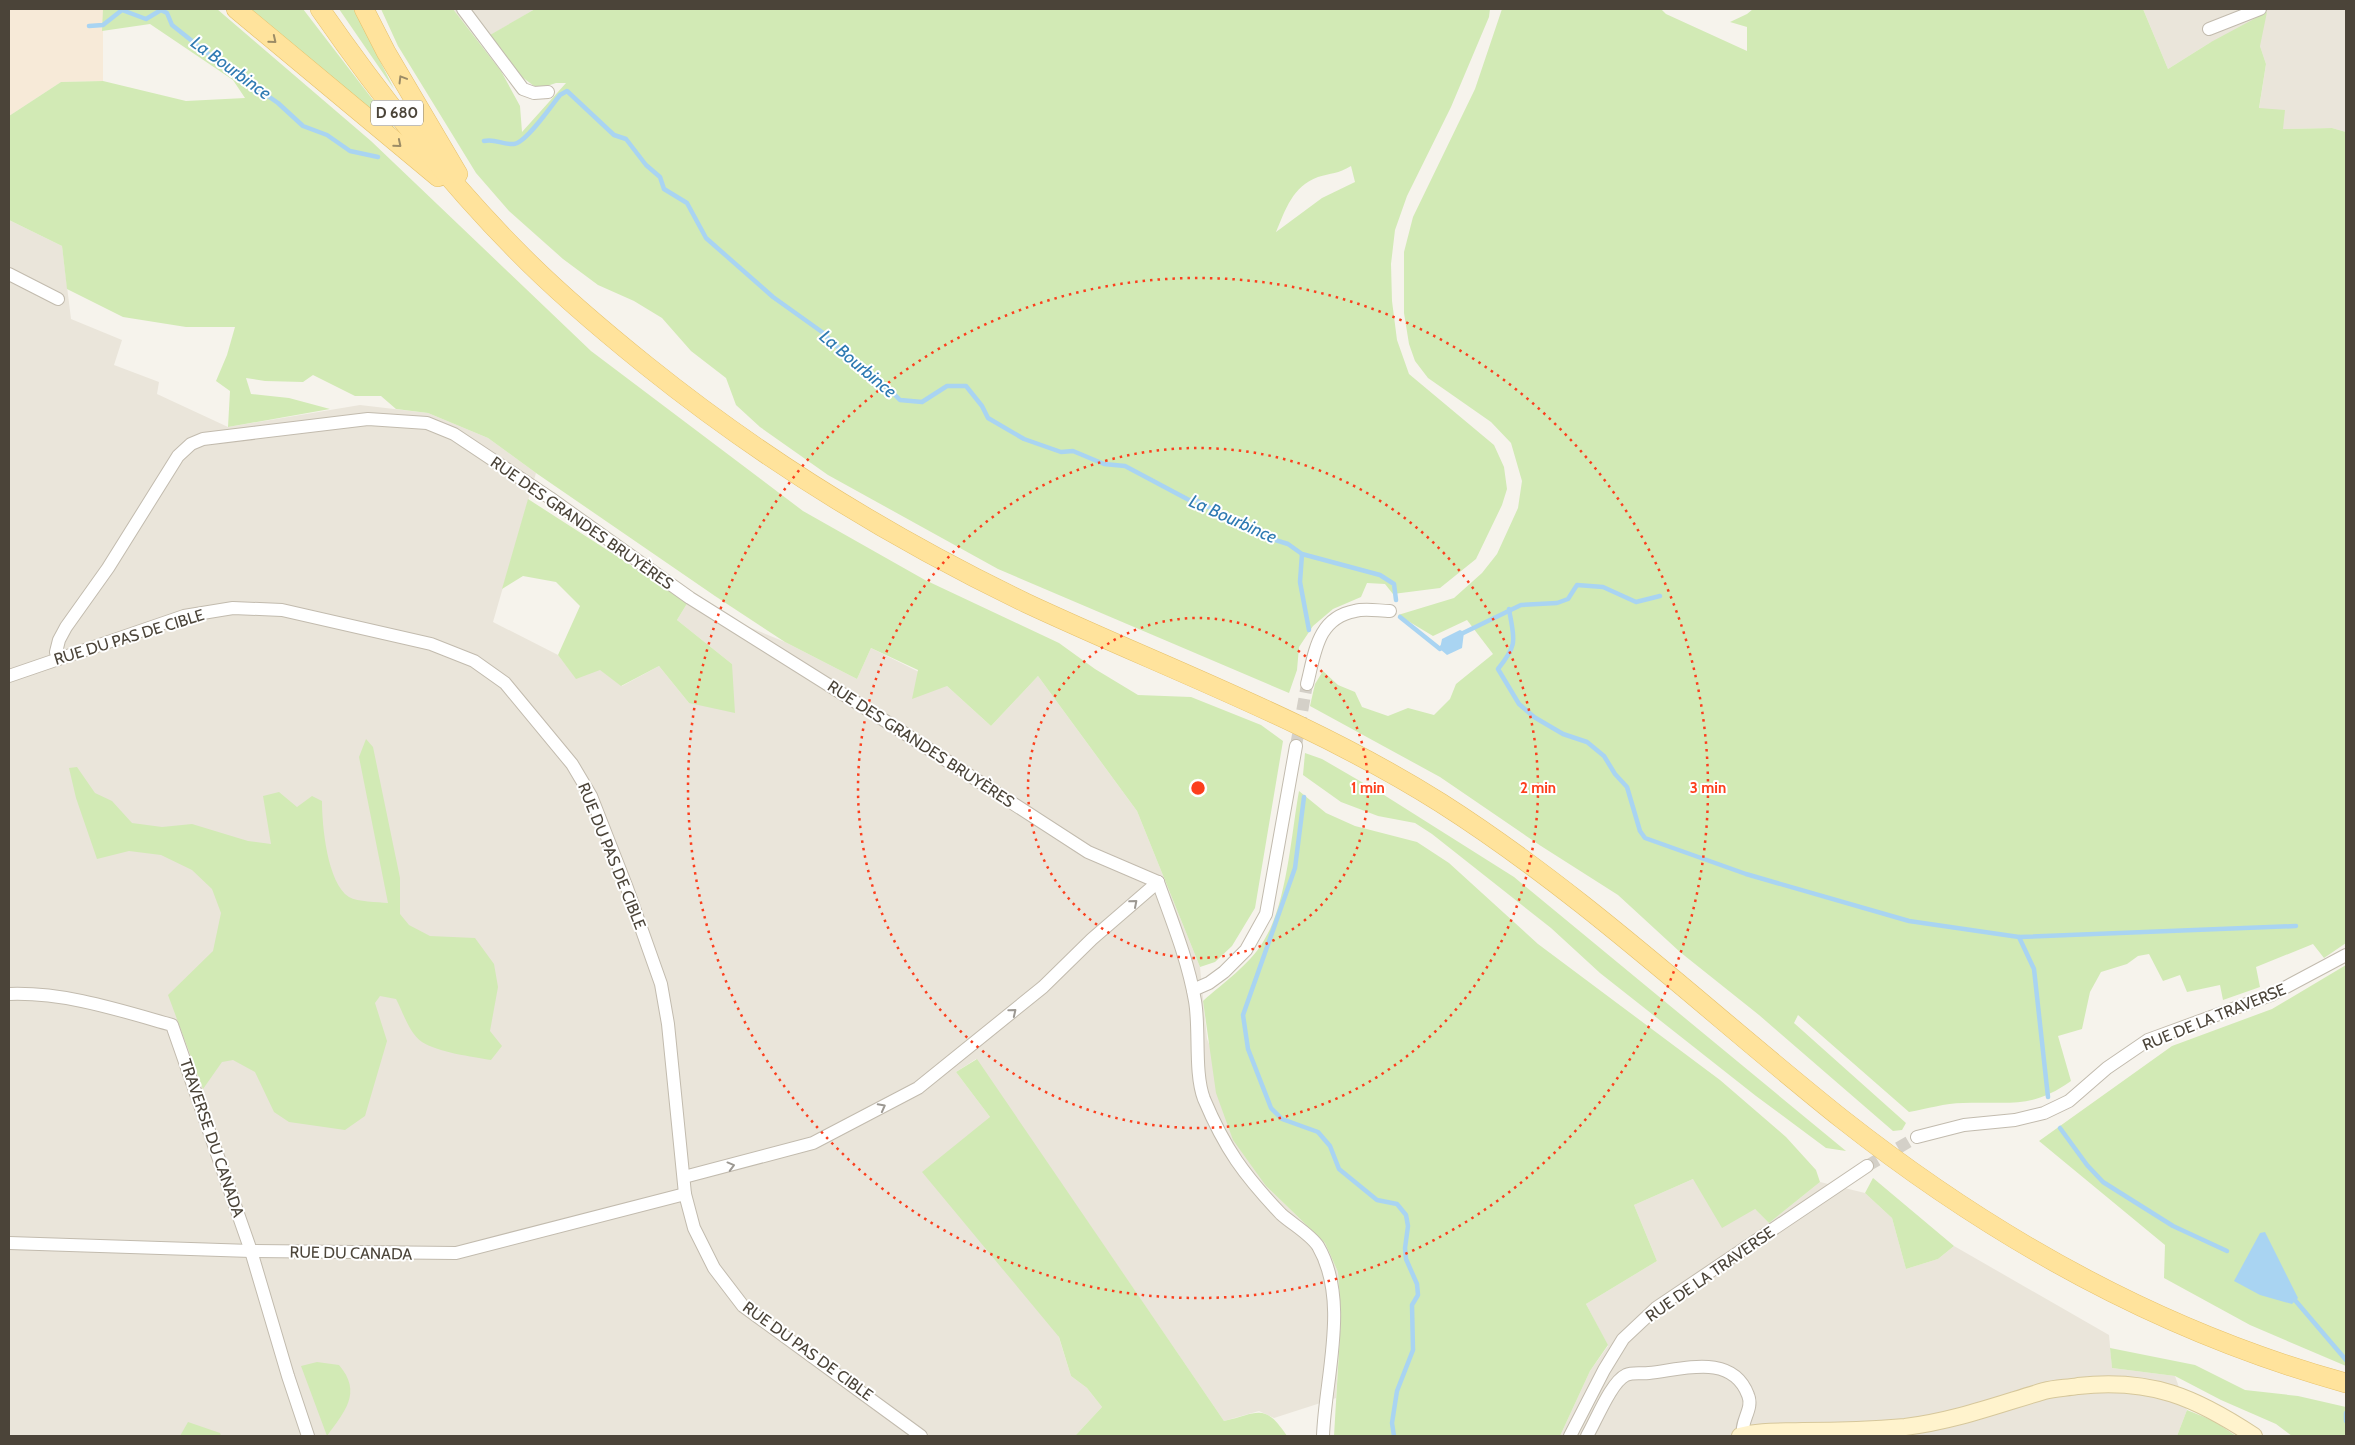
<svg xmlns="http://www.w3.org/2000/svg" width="2355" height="1445" font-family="Cabin,sans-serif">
	<rect width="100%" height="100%" fill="#f6f3ec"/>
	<!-- residential -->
	<g fill="#eae5da">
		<path d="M 453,9 L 535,9 L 479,42 Z"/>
		<path d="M 2143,9 L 2346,9 L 2346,132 L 2332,128 L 2282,129 L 2259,109 L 2266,64 L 2260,46 L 2211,42 L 2168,69 Z"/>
		<path d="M 9,220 L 62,246 L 71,319 L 122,340 L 114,365 L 159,382 L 157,394 L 228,427 L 360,405 L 428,413 L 488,438 L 536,473 L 493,622 L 558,655 L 576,678 L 600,669 L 622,686 L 659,666 L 689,703 L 732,664 L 677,620 L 688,602 L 785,642 L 857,679 L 871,648 L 947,686 L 991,726 L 1038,676 L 1137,811 L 1200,967 L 1207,1039 L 1266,1186 L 1325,1243 L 1338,1272 L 1341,1317 L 1336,1398 L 1274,1418 L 1259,1411 L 1224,1421 L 976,1059 L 956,1072 L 990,1117 L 1071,1376 L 1087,1388 L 1102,1407 L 1075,1436 L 9,1436 Z"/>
		<path d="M 1693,1179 L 1755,1209 L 1769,1223 L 1820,1182 L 1865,1193 L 1892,1218 L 1906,1269 L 1938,1259 L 1954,1246 L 2109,1335 L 2112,1368 L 2175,1376 L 2187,1410 L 2177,1436 L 1560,1436 L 1590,1371 L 1608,1346 L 1586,1304 L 1657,1261 L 1634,1205 Z"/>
	</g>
	<!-- commercial -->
	<path fill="#f7ead8" d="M 9,9 L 103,9 L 103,81 L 61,82 L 9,116 Z"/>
	<!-- green -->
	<g fill="#d2eab5" fill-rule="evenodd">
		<path d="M 103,9 L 217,9 L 371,141 L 591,351 L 803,511 L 925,580 L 1059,643 L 1095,669 L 1138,695 L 1191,697 L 1261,725 L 1283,741 L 1255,908 L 1232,946 L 1215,962 L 1200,967 L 1137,811 L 1038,676 L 991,726 L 947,686 L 912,699 L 918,670 L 871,648 L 857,679 L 785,642 L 715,596 L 536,473 L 488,438 L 428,413 L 396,409 L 381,396 L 355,396 L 313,375 L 303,382 L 265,381 L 246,378 L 251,394 L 289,398 L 330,409 L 228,427 L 230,391 L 216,381 L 227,355 L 235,327 L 186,327 L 123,317 L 67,289 L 62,246 L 9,220 L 9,116 L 61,82 L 103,81 L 186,101 L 245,98 L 233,80 L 150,24 L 102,31 Z"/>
		<path d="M 246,9 L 303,9 L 400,135 Z"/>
		<path d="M 339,9 L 354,9 L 394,89 Z"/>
		<path d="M 381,9 L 453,9 L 501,71 L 520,106 L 522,132 L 566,83 L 556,83 L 538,89 L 522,77 L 490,35 L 535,9 L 1490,9 L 1489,17 L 1451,107 L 1407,196 L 1395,230 L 1391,264 L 1392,301 L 1397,340 L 1409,374 L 1494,445 L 1504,467 L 1507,489 L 1502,505 L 1476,559 L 1440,588 L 1393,594 L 1385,584 L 1367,583 L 1361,597 L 1333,609 L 1313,626 L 1299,647 L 1297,670 L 1289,693 L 998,569 L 828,475 L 760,427 L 736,405 L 726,378 L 691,351 L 662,318 L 634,301 L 598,285 L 563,259 L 509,211 L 476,173 L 398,46 ZM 1351,166 L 1355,182 L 1322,198 L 1276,232 C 1286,209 1292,187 1318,177 C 1331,173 1338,174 1351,166 Z"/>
		<path d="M 1502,9 L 1661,9 L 1666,14 L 1747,51 L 1747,27 L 1730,22 L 1747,14 L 1753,9 L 2143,9 L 2168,69 L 2211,42 L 2267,12 L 2260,46 L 2266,64 L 2259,108 L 2285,110 L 2283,129 L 2332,128 L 2346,132 L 2346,943 L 2324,958 L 2313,944 L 2256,967 L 2260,987 L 2223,1000 L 2220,985 L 2187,992 L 2180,975 L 2163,981 L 2149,954 L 2138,956 L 2127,964 L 2101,972 L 2090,992 L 2082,1029 L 2058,1036 L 2071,1081 C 2030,1110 2009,1101 1963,1103 C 1945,1103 1927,1109 1909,1112 L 1798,1015 L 1794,1023 L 1906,1123 L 1902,1130 L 1893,1131 L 1759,1015 L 1680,952 L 1618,895 L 1541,846 L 1440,777 L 1310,706 L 1315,684 L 1323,671 L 1338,685 L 1355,692 L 1362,707 L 1388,716 L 1408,708 L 1434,715 L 1450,699 L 1456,684 L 1493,654 L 1467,620 L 1433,636 L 1398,615 L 1454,598 L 1482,573 L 1497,554 L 1518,508 L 1522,481 L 1511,443 L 1491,422 L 1428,378 L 1415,361 L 1409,344 L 1404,313 L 1404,252 L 1413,217 L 1475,89 Z"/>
		<path d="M 528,499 L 688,602 L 677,620 L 732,664 L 735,713 L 689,703 L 659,666 L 621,686 L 600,670 L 576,679 L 558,655 L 580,606 L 556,582 L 523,576 L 502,589 Z"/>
		<path d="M 366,739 L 373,747 L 400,878 L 400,914 L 409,925 L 430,936 L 475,938 L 494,964 L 498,987 L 490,1031 L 502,1046 L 491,1060 C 473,1057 437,1052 422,1042 C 409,1033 403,1012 396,999 L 380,996 L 375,1003 L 387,1041 L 365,1116 L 345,1130 L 289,1122 L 274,1112 L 255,1072 L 233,1060 L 222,1062 L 203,1089 L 168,995 L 213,951 L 221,913 L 212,889 L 192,870 L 161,855 L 129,851 L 97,859 L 76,798 L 69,768 L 77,767 L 95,793 L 112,801 L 132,823 L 162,827 L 192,824 L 248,841 L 271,844 L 263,796 L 279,792 L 297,807 L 312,796 L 322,801 C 322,825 327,883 349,897 C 358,902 377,902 388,903 L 359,757 Z"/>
		<path d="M 1305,753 L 1322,759 L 1384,795 L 1514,877 L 1846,1151 L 1826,1148 L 1756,1096 L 1600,973 L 1551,928 L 1432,834 L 1415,823 L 1378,816 L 1341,802 L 1303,775 Z"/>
		<path d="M 1299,791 L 1326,813 L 1355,826 L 1417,842 L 1449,863 L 1538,944 L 1720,1080 L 1786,1137 L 1816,1170 L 1820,1182 L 1769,1223 L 1755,1209 L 1722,1228 L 1693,1179 L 1634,1205 L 1657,1261 L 1586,1304 L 1608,1345 L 1590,1371 L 1560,1436 L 1334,1436 L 1341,1317 L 1338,1272 L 1325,1243 L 1266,1186 L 1233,1140 L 1216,1093 L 1203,1001 C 1223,983 1249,965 1263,942 C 1287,905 1291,835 1299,791 Z"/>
		<path d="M 2346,965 L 2346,1366 L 2250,1325 L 2164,1278 L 2165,1245 L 2039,1141 L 2172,1046 L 2272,1009 Z"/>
		<path d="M 977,1059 L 1224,1421 C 1259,1413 1264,1402 1287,1436 L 1075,1436 L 1102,1407 L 1087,1388 L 1071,1376 L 1059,1337 L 922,1172 L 990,1117 L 956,1072 Z"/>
		<path d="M 1873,1178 L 1954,1246 L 1938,1259 L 1906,1269 L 1892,1218 L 1865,1193 Z"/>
		<path d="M 2110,1348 L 2195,1365 L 2245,1390 L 2298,1396 L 2346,1407 L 2346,1436 L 2292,1436 L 2276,1424 L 2221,1400 L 2175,1376 L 2112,1368 Z"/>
		<path d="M 317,1362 L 339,1365 C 363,1393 344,1412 327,1436 L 301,1366 Z"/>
		<path d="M 2187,1410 L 2214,1421 L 2236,1436 L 2177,1436 Z"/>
		<path d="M 188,1422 L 220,1433 L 221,1436 L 180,1436 Z"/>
	</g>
	<!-- water -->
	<g fill="#a9d4f2">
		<path d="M 1460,630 L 1464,632 L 1462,648 L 1447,655 L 1440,649 L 1442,639 Z"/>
		<path d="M 2265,1232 L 2298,1298 L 2292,1304 L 2260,1295 L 2234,1281 L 2260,1233 Z"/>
	</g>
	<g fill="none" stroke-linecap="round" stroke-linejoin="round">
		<!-- stream -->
		<g stroke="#a9d4f2" stroke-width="4.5">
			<path d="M 89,26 L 103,25 L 122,10 L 146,19 L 161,10 L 167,13 L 172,25 L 216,60 L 278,103 L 303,126 L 327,135 L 350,151 L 378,157"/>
			<path d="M 484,141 C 495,138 502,145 514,144 C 526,143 551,106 560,95 L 567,91 L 614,135 L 626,139 L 646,165 L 660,177 L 664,189 L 687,203 L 706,238 L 773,297 L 822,332 L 864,372 L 890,390 L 900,400 L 922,402 L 947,386 L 966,386 L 982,406 L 988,418 L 1024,439 L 1061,452 L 1073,451 L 1104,464 L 1125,466 L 1189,500 L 1196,500 L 1259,535 L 1288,544 L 1302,554 L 1380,575 L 1394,584 L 1396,600"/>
			<path d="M 1302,554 L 1300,582 L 1309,630"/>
			<path d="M 1509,609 C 1514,640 1519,643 1498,669 L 1519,704 L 1534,717 L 1563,734 L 1587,742 L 1604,756 L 1615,774 L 1627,787 L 1640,831 L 1645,838 L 1746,874 L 1909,921 L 2019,937 L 2296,926"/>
			<path d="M 1400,617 L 1440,649 L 1444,645"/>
			<path d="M 1461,634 L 1521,605 L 1557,603 L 1568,599 L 1577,585 L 1603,587 L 1636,602 L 1660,596"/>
			<path d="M 1304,797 L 1295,868 L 1243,1015 L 1248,1049 L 1271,1108 L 1282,1119 L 1318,1132 L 1330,1146 L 1339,1169 L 1377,1200 L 1397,1204 L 1406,1215 L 1408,1226 L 1405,1248 L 1406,1259 L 1417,1284 L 1418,1295 L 1412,1305 L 1413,1350 L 1397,1391 L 1392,1423 L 1394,1436"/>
			<path d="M 2019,937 L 2034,969 L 2048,1097"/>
			<path d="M 2060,1128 L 2087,1165 L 2103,1182 L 2173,1226 L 2227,1251"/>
			<path d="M 2294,1299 L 2346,1360"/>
			<path d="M 2346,1413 L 2346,1421"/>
		</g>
		<!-- minor-tunnel -->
		<g stroke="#d4d0c8" stroke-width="12" stroke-dasharray="12 6" stroke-linecap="butt">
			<path d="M 1296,746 L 1307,684"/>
			<path d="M 1867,1166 L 1917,1137"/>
		</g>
		<defs>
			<g id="minor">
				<path d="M 463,9 L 523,89 L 534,93 L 548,92"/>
				<path d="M 2209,29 L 2260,9"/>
				<path d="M 9,274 L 58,299"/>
				<path d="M 58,659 L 56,652 L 59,640 L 66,627 L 108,568 L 178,456 L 191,444 L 203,439 L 368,419 L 427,423 L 454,434 L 550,498 L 690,598 L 873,713 L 1088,852 L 1158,882"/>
				<path d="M 9,676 L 184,616 L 233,608 L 282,610 L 431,644 L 474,661 L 505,683 L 572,764 L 591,796 L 627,888 L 661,984 L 668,1024 L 685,1194 L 694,1228 L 714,1268 L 743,1306 L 921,1436"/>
				<path d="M 1307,684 C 1315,653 1317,618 1355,611 C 1365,608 1379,611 1390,611"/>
				<path d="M 1158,882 C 1172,921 1188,960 1195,1001 C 1200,1029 1194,1073 1204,1099 C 1225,1149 1244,1175 1281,1214 C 1292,1224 1310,1234 1318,1246 C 1350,1301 1325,1377 1323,1436"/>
				<path d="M 1193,990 L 1209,983 L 1224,972 L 1246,950 L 1266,914 L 1296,746"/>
				<path d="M 9,994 C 65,992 119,1010 172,1025 L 251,1251 L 288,1376 L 308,1436"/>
				<path d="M 1917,1137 L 1964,1125 L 2015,1120 L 2044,1113 L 2069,1101 L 2107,1068 L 2148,1040 L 2271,995 L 2346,955"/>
				<path d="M 684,1177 L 813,1143 L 918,1088 L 1043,987 L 1092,939 L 1158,882"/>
				<path d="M 9,1243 L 251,1251 L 456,1253 L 685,1194"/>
				<path d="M 1570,1436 L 1604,1370 L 1623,1339 L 1656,1308 L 1867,1166"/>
				<path d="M 1587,1436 C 1596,1421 1611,1382 1626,1375 C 1633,1372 1641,1374 1649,1373 C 1681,1370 1732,1352 1748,1395 C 1754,1409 1740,1421 1743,1435"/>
			</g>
			<path id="secondary" d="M 1740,1436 C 1760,1430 1783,1432 1803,1431 C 1838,1431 1871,1430 1905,1427 C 1954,1421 1997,1405 2044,1391 C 2055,1388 2067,1388 2078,1386 C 2151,1378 2195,1397 2254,1436"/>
			<g id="primary">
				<path d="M 236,9 L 438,177"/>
				<path d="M 320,9 C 379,94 443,176 516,250 C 557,292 601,329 647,366 C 764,460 891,538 1026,603 C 1165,668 1311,721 1441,803 C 1584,894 1709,1013 1842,1119 C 1993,1238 2161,1332 2346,1383"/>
				<path d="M 364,9 L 386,52 L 458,174"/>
			</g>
		</defs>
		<!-- minor casing -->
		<use href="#minor" stroke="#c2bbae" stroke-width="14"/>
		<!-- secondary casing -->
		<use href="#secondary" stroke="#d6c79b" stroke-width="18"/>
		<!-- primary casing -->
		<use href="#primary" stroke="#e6c16a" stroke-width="20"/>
		<!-- minor -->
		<use href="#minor" stroke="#fff" stroke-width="12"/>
		<!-- secondary -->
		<use href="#secondary" stroke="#fff3cd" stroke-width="16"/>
		<!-- primary -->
		<use href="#primary" stroke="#ffe39c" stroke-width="19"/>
	</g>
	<!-- one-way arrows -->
	<defs><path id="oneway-chevron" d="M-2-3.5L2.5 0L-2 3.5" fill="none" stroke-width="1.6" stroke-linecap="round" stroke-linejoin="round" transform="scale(1.25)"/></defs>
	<g stroke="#9c8c66">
		<use href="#oneway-chevron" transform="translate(273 40) rotate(39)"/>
		<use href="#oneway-chevron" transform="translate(402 79) rotate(-121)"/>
		<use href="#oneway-chevron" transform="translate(398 144) rotate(40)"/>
	</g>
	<g stroke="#9c9892">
		<use href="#oneway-chevron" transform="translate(1134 903) rotate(-41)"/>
		<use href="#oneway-chevron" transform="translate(1013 1012) rotate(-39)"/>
		<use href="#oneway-chevron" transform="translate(882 1107) rotate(-28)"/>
		<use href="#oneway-chevron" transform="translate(731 1166) rotate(-15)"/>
	</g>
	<!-- distance rings -->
	<g fill="none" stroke="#fc3f1d" stroke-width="2.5" stroke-dasharray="2.5 5">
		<circle cx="1198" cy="788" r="170"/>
		<circle cx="1198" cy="788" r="340"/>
		<circle cx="1198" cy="788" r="510"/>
	</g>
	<g text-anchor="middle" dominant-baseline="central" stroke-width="4" stroke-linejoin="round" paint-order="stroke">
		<!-- shield labels -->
		<rect fill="#fff" stroke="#817c74" stroke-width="1" x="371" y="100.5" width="52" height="25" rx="4"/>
		<g font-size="15" font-weight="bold" fill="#4b4439">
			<text x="397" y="113">D 680</text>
		</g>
		<!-- street labels -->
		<g font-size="16" fill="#4b4439" stroke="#fff">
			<text transform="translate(582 523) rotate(35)">RUE DES GRANDES BRUYÈRES</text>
			<text transform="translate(129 637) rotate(-17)">RUE DU PAS DE CIBLE</text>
			<text transform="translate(921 744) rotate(33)">RUE DES GRANDES BRUYÈRES</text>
			<text transform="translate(612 856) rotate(68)">RUE DU PAS DE CIBLE</text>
			<text transform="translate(2214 1017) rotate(-22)">RUE DE LA TRAVERSE</text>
			<text transform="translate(212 1138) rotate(71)">TRAVERSE DU CANADA</text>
			<text transform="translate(351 1253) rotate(1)">RUE DU CANADA</text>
			<text transform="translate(1710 1274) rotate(-35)">RUE DE LA TRAVERSE</text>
			<text transform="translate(808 1351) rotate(36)">RUE DU PAS DE CIBLE</text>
		</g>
		<!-- water labels -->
		<g font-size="18" font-style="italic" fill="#2e7ab2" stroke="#fff">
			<text transform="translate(231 68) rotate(36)">La Bourbince</text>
			<text transform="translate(858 364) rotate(40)">La Bourbince</text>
			<text transform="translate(1233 519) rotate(24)">La Bourbince</text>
		</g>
	</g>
	<circle cx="1198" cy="788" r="8" fill="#fc3f1d" stroke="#fff" stroke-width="2.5"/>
	<g font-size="15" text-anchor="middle" font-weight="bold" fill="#fc3f1d" stroke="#fff" stroke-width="4" stroke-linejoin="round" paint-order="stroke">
		<text x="1368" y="793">1 min</text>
		<text x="1538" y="793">2 min</text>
		<text x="1708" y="793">3 min</text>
	</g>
	<!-- border -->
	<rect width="2355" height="1445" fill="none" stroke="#4b4439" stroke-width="20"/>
</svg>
